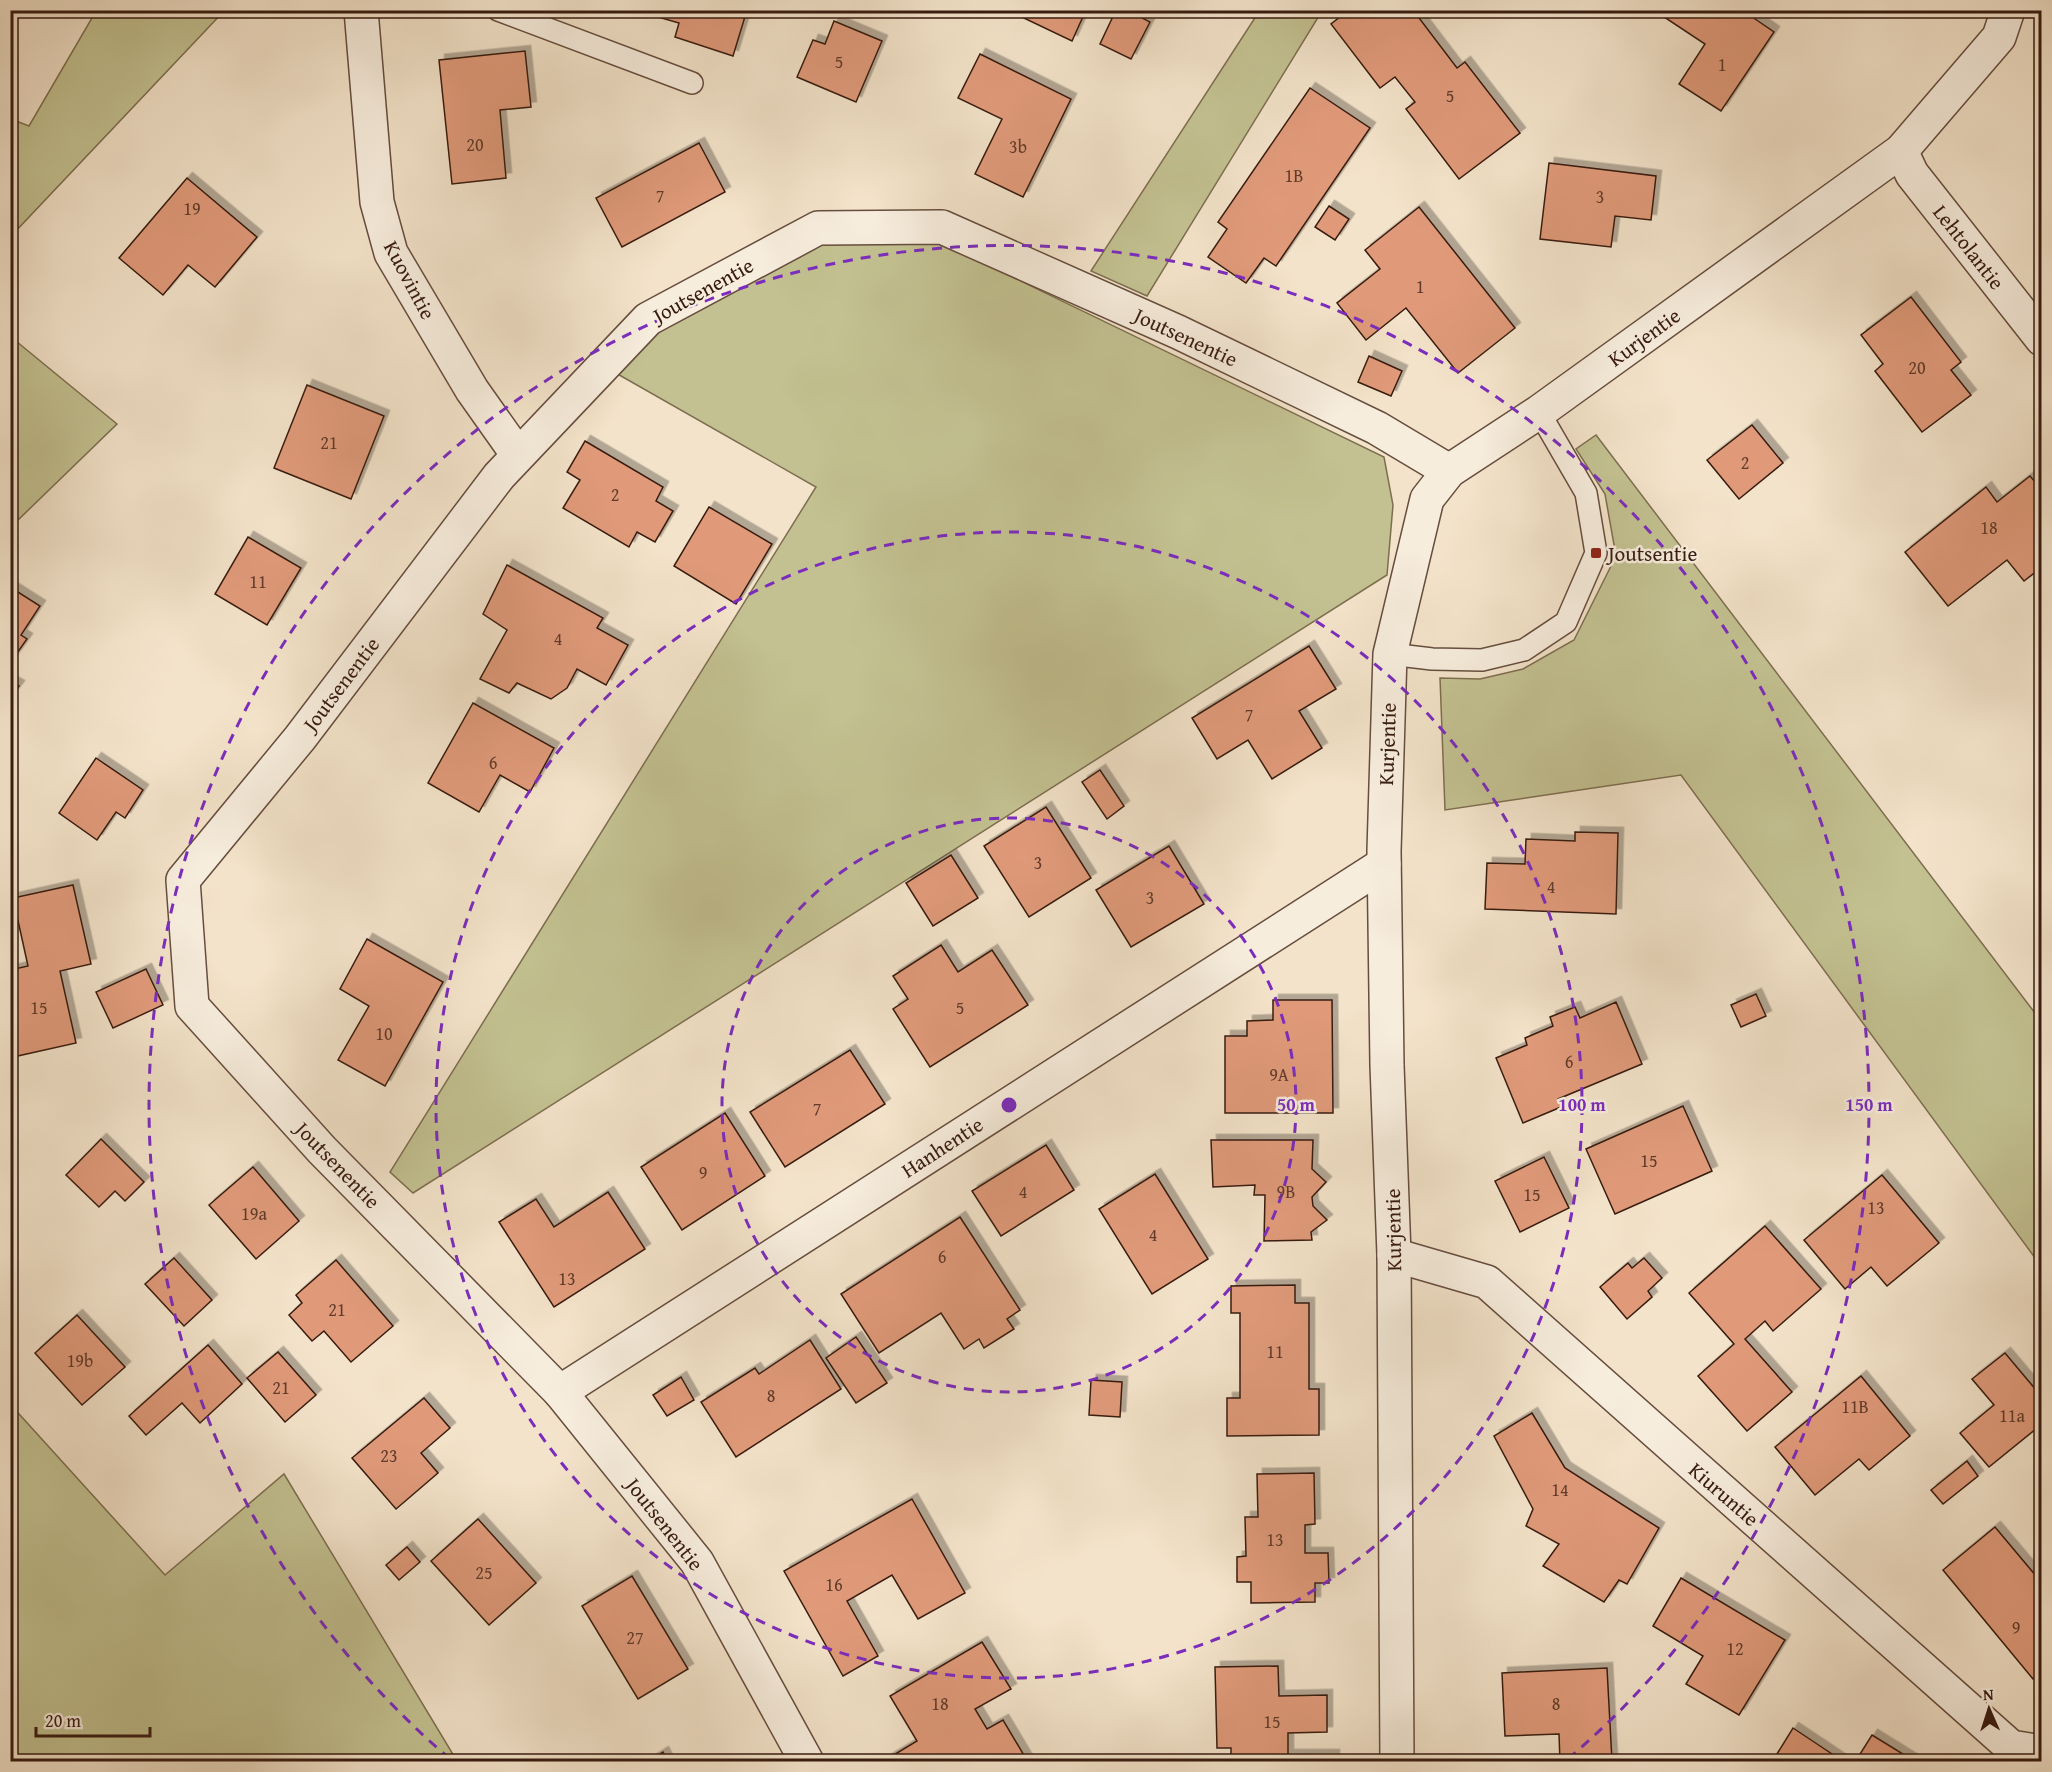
<svg xmlns="http://www.w3.org/2000/svg" width="2052" height="1772" font-family="'Gentium Book Plus',serif">
	<defs>
		<filter id="shadow"><feDropShadow dx="5.5" dy="-5.5" stdDeviation="0" flood-color="#0004"/></filter>
	</defs>
	<rect width="100%" height="100%" fill="#f3e3ca"/>
	<filter id="stains"><feTurbulence type="fractalNoise" baseFrequency=".00333" numOctaves="4"/><feColorMatrix values="0 0 0 0 .2 0 0 0 0 .09 0 0 0 0 .02 0 0 0 .5 -.17"/></filter>
	<radialGradient id="worn" r=".72"><stop offset=".6" stop-color="#630" stop-opacity="0"/><stop offset="1" stop-color="#630" stop-opacity=".3"/></radialGradient>
	<!-- green -->
	<g fill="#c3c191" stroke="#7d6e50" stroke-width="1.5">
		<path d="M 1260,10 L 1322,11 L 1147,296 L 1091,271 Z"/>
		<path d="M 96,11 L 224,11 L 11,236 L 11,119 L 29,126 Z"/>
		<path d="M 821,240 L 938,241 L 1384,457 L 1393,505 L 1387,575 L 413,1193 L 390,1172 L 816,487 L 614,372 L 653,329 Z"/>
		<path d="M 11,337 L 117,424 L 17,521 L 10,517 Z"/>
		<path d="M 1596,435 L 2041,1021 L 2041,1266 L 1681,775 L 1445,810 L 1440,678 L 1480,679 L 1523,669 L 1574,640 L 1616,556 L 1605,494 L 1576,449 Z"/>
		<path d="M 10,1404 L 165,1575 L 284,1474 L 457,1761 L 11,1761 Z"/>
	</g>
	<!-- building -->
	<g fill="#e09a7a" stroke="#371b10" stroke-width="1.5" filter="url(#shadow)">
		<path d="M 652,10 L 747,10 L 733,56 L 675,37 L 679,23 L 651,15 Z"/>
		<path d="M 1007,10 L 1086,10 L 1072,41 Z"/>
		<path d="M 1116,10 L 1127,10 L 1150,22 L 1131,59 L 1100,44 Z"/>
		<path d="M 1349,10 L 1413,10 L 1457,68 L 1465,62 L 1520,133 L 1459,179 L 1406,109 L 1415,102 L 1395,77 L 1380,88 L 1331,24 Z"/>
		<path d="M 1742,10 L 1774,32 L 1721,111 L 1679,84 L 1705,44 L 1655,11 Z"/>
		<path d="M 834,21 L 882,41 L 856,102 L 797,77 L 813,40 L 825,44 Z"/>
		<path d="M 525,51 L 531,107 L 500,110 L 506,178 L 452,184 L 439,60 Z"/>
		<path d="M 980,54 L 1071,99 L 1023,197 L 975,174 L 1002,119 L 958,98 Z"/>
		<path d="M 1310,88 L 1370,128 L 1276,266 L 1264,258 L 1246,283 L 1208,257 L 1227,229 L 1218,222 Z"/>
		<path d="M 699,143 L 725,192 L 622,247 L 596,198 Z"/>
		<path d="M 1549,163 L 1656,176 L 1651,220 L 1615,216 L 1611,247 L 1540,239 Z"/>
		<path d="M 187,178 L 257,237 L 215,287 L 188,265 L 163,295 L 119,258 Z"/>
		<path d="M 1329,206 L 1349,219 L 1335,240 L 1315,227 Z"/>
		<path d="M 1419,207 L 1515,328 L 1458,373 L 1406,308 L 1366,340 L 1337,303 L 1380,269 L 1365,250 Z"/>
		<path d="M 1911,297 L 1961,362 L 1951,370 L 1971,395 L 1922,432 L 1875,371 L 1883,364 L 1861,335 Z"/>
		<path d="M 1369,356 L 1402,371 L 1391,396 L 1358,382 Z"/>
		<path d="M 307,385 L 384,416 L 351,499 L 274,468 Z"/>
		<path d="M 1752,425 L 1783,463 L 1739,499 L 1707,460 Z"/>
		<path d="M 585,441 L 663,487 L 656,501 L 673,511 L 655,542 L 637,532 L 629,547 L 563,508 L 580,480 L 567,472 Z"/>
		<path d="M 2030,476 L 2042,490 L 2042,567 L 2024,581 L 2007,560 L 1948,606 L 1905,552 L 1986,487 L 1997,502 Z"/>
		<path d="M 709,507 L 772,544 L 736,604 L 674,566 Z"/>
		<path d="M 248,537 L 301,568 L 267,625 L 215,594 Z"/>
		<path d="M 507,565 L 603,618 L 597,628 L 628,645 L 606,685 L 577,669 L 567,688 L 551,699 L 517,683 L 509,693 L 480,679 L 507,630 L 483,614 Z"/>
		<path d="M 10,587 L 40,606 L 21,635 L 27,639 L 10,663 Z"/>
		<path d="M 1309,646 L 1336,689 L 1299,711 L 1322,748 L 1272,779 L 1248,740 L 1217,759 L 1192,718 Z"/>
		<path d="M 10,681 L 19,686 L 10,698 Z"/>
		<path d="M 473,703 L 554,748 L 530,792 L 500,775 L 479,812 L 428,783 Z"/>
		<path d="M 96,758 L 143,790 L 125,818 L 116,812 L 97,840 L 59,813 Z"/>
		<path d="M 1100,770 L 1124,806 L 1107,819 L 1082,782 Z"/>
		<path d="M 1046,807 L 1091,878 L 1029,917 L 984,846 Z"/>
		<path d="M 1575,832 L 1618,833 L 1616,914 L 1485,909 L 1487,863 L 1525,864 L 1526,839 L 1575,841 Z"/>
		<path d="M 1169,846 L 1204,904 L 1131,947 L 1096,890 Z"/>
		<path d="M 951,855 L 978,898 L 933,926 L 906,883 Z"/>
		<path d="M 73,885 L 91,964 L 60,971 L 76,1043 L 13,1057 L 10,1046 L 10,970 L 28,966 L 13,898 Z"/>
		<path d="M 367,939 L 443,982 L 385,1086 L 338,1060 L 369,1006 L 340,989 Z"/>
		<path d="M 941,945 L 958,972 L 992,950 L 1028,1005 L 930,1067 L 893,1009 L 908,999 L 893,976 Z"/>
		<path d="M 146,969 L 163,1005 L 113,1028 L 96,992 Z"/>
		<path d="M 1756,994 L 1766,1016 L 1741,1027 L 1731,1005 Z"/>
		<path d="M 1273,1000 L 1332,1000 L 1333,1113 L 1225,1113 L 1225,1036 L 1247,1036 L 1247,1021 L 1273,1020 Z"/>
		<path d="M 1616,1002 L 1642,1064 L 1558,1099 L 1561,1107 L 1523,1123 L 1496,1058 L 1527,1045 L 1525,1038 L 1553,1026 L 1550,1017 L 1575,1007 L 1580,1018 Z"/>
		<path d="M 850,1050 L 885,1104 L 785,1167 L 750,1112 Z"/>
		<path d="M 1683,1106 L 1712,1171 L 1615,1214 L 1586,1149 Z"/>
		<path d="M 725,1113 L 765,1176 L 682,1230 L 641,1167 Z"/>
		<path d="M 101,1139 L 144,1182 L 125,1201 L 115,1191 L 99,1207 L 66,1175 Z"/>
		<path d="M 1211,1140 L 1313,1140 L 1312,1169 L 1326,1182 L 1312,1197 L 1313,1206 L 1327,1220 L 1311,1232 L 1312,1240 L 1264,1241 L 1265,1195 L 1254,1195 L 1255,1185 L 1213,1187 Z"/>
		<path d="M 1046,1145 L 1074,1190 L 1001,1236 L 972,1191 Z"/>
		<path d="M 1544,1157 L 1569,1208 L 1520,1232 L 1495,1181 Z"/>
		<path d="M 253,1167 L 299,1221 L 256,1259 L 209,1205 Z"/>
		<path d="M 1155,1174 L 1208,1259 L 1152,1294 L 1099,1209 Z"/>
		<path d="M 1882,1175 L 1939,1243 L 1887,1286 L 1871,1267 L 1845,1289 L 1804,1240 Z"/>
		<path d="M 608,1192 L 645,1249 L 554,1307 L 499,1222 L 536,1199 L 554,1227 Z"/>
		<path d="M 960,1217 L 1020,1310 L 1007,1319 L 1014,1329 L 984,1348 L 979,1339 L 964,1349 L 941,1313 L 879,1353 L 841,1294 Z"/>
		<path d="M 1765,1226 L 1821,1289 L 1773,1331 L 1765,1321 L 1745,1339 L 1792,1392 L 1747,1431 L 1698,1376 L 1734,1344 L 1689,1293 Z"/>
		<path d="M 174,1258 L 212,1300 L 184,1326 L 145,1284 Z"/>
		<path d="M 1644,1258 L 1662,1278 L 1648,1291 L 1652,1297 L 1627,1319 L 1600,1287 L 1628,1263 L 1632,1268 Z"/>
		<path d="M 336,1260 L 393,1326 L 351,1362 L 324,1331 L 312,1341 L 289,1315 L 302,1303 L 296,1295 Z"/>
		<path d="M 1295,1285 L 1295,1303 L 1309,1303 L 1309,1389 L 1319,1389 L 1319,1435 L 1227,1436 L 1227,1398 L 1240,1398 L 1240,1313 L 1231,1313 L 1231,1286 Z"/>
		<path d="M 77,1315 L 125,1367 L 82,1405 L 35,1353 Z"/>
		<path d="M 856,1337 L 887,1383 L 856,1403 L 826,1358 Z"/>
		<path d="M 810,1340 L 841,1389 L 736,1457 L 701,1402 L 755,1368 L 759,1374 Z"/>
		<path d="M 208,1345 L 242,1384 L 200,1423 L 182,1403 L 146,1435 L 129,1416 Z"/>
		<path d="M 278,1352 L 316,1395 L 285,1422 L 247,1378 Z"/>
		<path d="M 2005,1353 L 2042,1397 L 2042,1424 L 1989,1467 L 1960,1433 L 1994,1405 L 1972,1379 Z"/>
		<path d="M 1861,1376 L 1910,1436 L 1869,1470 L 1859,1459 L 1815,1495 L 1775,1447 Z"/>
		<path d="M 681,1377 L 694,1400 L 667,1416 L 653,1395 Z"/>
		<path d="M 1091,1380 L 1122,1382 L 1120,1417 L 1089,1415 Z"/>
		<path d="M 424,1398 L 450,1428 L 421,1453 L 438,1473 L 396,1509 L 352,1458 Z"/>
		<path d="M 1532,1413 L 1565,1468 L 1659,1528 L 1627,1584 L 1619,1580 L 1604,1602 L 1543,1566 L 1559,1544 L 1526,1526 L 1533,1509 L 1494,1436 Z"/>
		<path d="M 1967,1461 L 1978,1476 L 1943,1504 L 1931,1490 Z"/>
		<path d="M 1314,1473 L 1315,1524 L 1305,1525 L 1305,1553 L 1328,1553 L 1329,1583 L 1315,1583 L 1315,1602 L 1251,1603 L 1251,1582 L 1237,1582 L 1237,1557 L 1246,1556 L 1245,1517 L 1258,1517 L 1257,1474 Z"/>
		<path d="M 912,1499 L 965,1593 L 918,1619 L 892,1575 L 847,1601 L 878,1656 L 843,1676 L 784,1571 Z"/>
		<path d="M 478,1519 L 536,1583 L 489,1625 L 431,1561 Z"/>
		<path d="M 1995,1527 L 2042,1583 L 2042,1672 L 2033,1679 L 1943,1570 Z"/>
		<path d="M 407,1547 L 420,1562 L 399,1580 L 386,1565 Z"/>
		<path d="M 632,1576 L 688,1669 L 638,1699 L 582,1606 Z"/>
		<path d="M 1681,1578 L 1785,1640 L 1739,1715 L 1686,1684 L 1703,1656 L 1653,1626 Z"/>
		<path d="M 982,1642 L 1011,1689 L 975,1709 L 987,1729 L 1003,1720 L 1028,1762 L 882,1762 L 917,1741 L 890,1696 Z"/>
		<path d="M 1278,1666 L 1279,1696 L 1327,1695 L 1327,1732 L 1288,1733 L 1288,1755 L 1334,1755 L 1334,1762 L 1231,1762 L 1231,1748 L 1217,1748 L 1215,1667 Z"/>
		<path d="M 1607,1668 L 1612,1761 L 1560,1762 L 1559,1734 L 1505,1736 L 1502,1673 Z"/>
		<path d="M 1793,1728 L 1844,1762 L 1772,1762 Z"/>
		<path d="M 1872,1735 L 1911,1759 L 1909,1762 L 1855,1762 Z"/>
		<path d="M 663,1752 L 668,1762 L 647,1762 Z"/>
	</g>
	<g fill="none" stroke-linecap="round" stroke-linejoin="round">
		<defs>
			<g id="service">
				<path d="M 498,10 L 692,83"/>
				<path d="M 1390,654 L 1432,659 L 1482,660 L 1524,650 L 1566,622 L 1596,553 L 1586,493 L 1539,412"/>
			</g>
			<g id="minor">
				<path d="M 361,10 L 377,202 L 391,253 L 472,390 L 518,455"/>
				<path d="M 1901,151 L 1912,174 L 2042,339"/>
				<path d="M 1394,1255 L 1487,1282 L 2011,1747 L 2042,1752"/>
				<path d="M 560,1392 L 1384,864"/>
				<path d="M 807,1762 L 697,1562 L 560,1392 L 322,1150 L 192,1006 L 183,880 L 300,738 L 499,476 L 648,319 L 818,228 L 942,227 L 1178,332 L 1377,428 L 1449,471"/>
				<path d="M 1397,1762 L 1394,1255 L 1387,1065 L 1384,851 L 1390,654 L 1427,499 L 1449,471 L 1539,412 L 1901,151 L 1999,37 L 2008,10"/>
			</g>
		</defs>
		<!-- service casing -->
		<use href="#service" stroke="#664d3e" stroke-width="24"/>
		<!-- minor casing -->
		<use href="#minor" stroke="#664d3e" stroke-width="36"/>
		<!-- service -->
		<use href="#service" stroke="#f7eddd" stroke-width="21"/>
		<!-- minor -->
		<use href="#minor" stroke="#f7eddd" stroke-width="33"/>
	</g>
	<!-- distance rings -->
	<g fill="none" stroke="#7b2cbf" stroke-width="3" stroke-dasharray="10 8">
		<circle cx="1009" cy="1105" r="287"/>
		<circle cx="1009" cy="1105" r="573"/>
		<path d="M450 1759A860 860 0 1 1 1568 1759"/>
	</g>
	<!-- markers -->
	<rect fill="#8f2418" stroke="#f7eddd" stroke-width="2" x="1590" y="547" width="12" height="12" rx="3"/>
	<g text-anchor="middle" dominant-baseline="central" stroke-width="5" stroke-linejoin="round" paint-order="stroke">
		<!-- number labels -->
		<g font-size="18" fill="#613b2a">
			<text x="839" y="61">5</text>
			<text x="1722" y="64">1</text>
			<text x="1450" y="95">5</text>
			<text x="475" y="144">20</text>
			<text x="1018" y="146">3b</text>
			<text x="1294" y="175">1B</text>
			<text x="660" y="195">7</text>
			<text x="1600" y="196">3</text>
			<text x="192" y="208">19</text>
			<text x="1420" y="286">1</text>
			<text x="1917" y="367">20</text>
			<text x="329" y="442">21</text>
			<text x="1745" y="462">2</text>
			<text x="615" y="494">2</text>
			<text x="1989" y="527">18</text>
			<text x="258" y="581">11</text>
			<text x="558" y="638">4</text>
			<text x="1249" y="714">7</text>
			<text x="493" y="762">6</text>
			<text x="1038" y="862">3</text>
			<text x="1551" y="886">4</text>
			<text x="1150" y="897">3</text>
			<text x="39" y="1007">15</text>
			<text x="960" y="1007">5</text>
			<text x="384" y="1033">10</text>
			<text x="1569" y="1061">6</text>
			<text x="1279" y="1074">9A</text>
			<text x="817" y="1108">7</text>
			<text x="1649" y="1160">15</text>
			<text x="703" y="1172">9</text>
			<text x="1023" y="1191">4</text>
			<text x="1286" y="1191">9B</text>
			<text x="1532" y="1194">15</text>
			<text x="1876" y="1207">13</text>
			<text x="254" y="1213">19a</text>
			<text x="1153" y="1234">4</text>
			<text x="942" y="1256">6</text>
			<text x="567" y="1278">13</text>
			<text x="337" y="1309">21</text>
			<text x="1275" y="1351">11</text>
			<text x="80" y="1360">19b</text>
			<text x="281" y="1387">21</text>
			<text x="771" y="1395">8</text>
			<text x="1855" y="1406">11B</text>
			<text x="2012" y="1415">11a</text>
			<text x="389" y="1455">23</text>
			<text x="1560" y="1489">14</text>
			<text x="1275" y="1539">13</text>
			<text x="484" y="1572">25</text>
			<text x="834" y="1584">16</text>
			<text x="2016" y="1627">9</text>
			<text x="635" y="1637">27</text>
			<text x="1735" y="1648">12</text>
			<text x="940" y="1703">18</text>
			<text x="1556" y="1703">8</text>
			<text x="1272" y="1721">15</text>
		</g>
		<!-- street labels -->
		<g font-size="21" fill="#371b10" stroke="#f7eddd">
			<text transform="translate(1969 247) rotate(52)">Lehtolantie</text>
			<text transform="translate(410 280) rotate(62)">Kuovintie</text>
			<text transform="translate(703 290) rotate(-29)">Joutsenentie</text>
			<text transform="translate(1186 337) rotate(25)">Joutsenentie</text>
			<text transform="translate(1644 337) rotate(-36)">Kurjentie</text>
			<text transform="translate(341 684) rotate(-53)">Joutsenentie</text>
			<text transform="translate(1387 744) rotate(-88)">Kurjentie</text>
			<text transform="translate(942 1147) rotate(-33)">Hanhentie</text>
			<text transform="translate(338 1165) rotate(46)">Joutsenentie</text>
			<text transform="translate(1393 1230) rotate(-91)">Kurjentie</text>
			<text transform="translate(1724 1494) rotate(41)">Kiuruntie</text>
			<text transform="translate(665 1524) rotate(52)">Joutsenentie</text>
		</g>
		<!-- poi labels -->
		<g font-size="21" fill="#371b10" stroke="#f7eddd" text-anchor="start">
			<text x="1608" y="553">Joutsentie</text>
		</g>
	</g>
	<circle cx="1009" cy="1105" r="9" fill="#7b2cbf" stroke="#f7eddd" stroke-width="3"/>
	<g font-size="18" text-anchor="middle" font-weight="bold" fill="#7b2cbf" stroke="#f7eddd" stroke-width="5" stroke-linejoin="round" paint-order="stroke">
		<text x="1296" y="1111">50 m</text>
		<text x="1582" y="1111">100 m</text>
		<text x="1869" y="1111">150 m</text>
	</g>
	<!-- margin -->
	<rect width="2052" height="1772" fill="none" stroke="#f3e3ca" stroke-width="36"/>
	<rect x="12" y="12" width="2028" height="1748" fill="none" stroke="#371b10" stroke-width="3"/>
	<rect x="18" y="18" width="2016" height="1736" fill="none" stroke="#371b10" stroke-width="1.5"/>
	<!-- north arrow -->
	<g transform="translate(1989 1709) rotate(357)" stroke="#f7eddd" stroke-width="4.5" paint-order="stroke">
	<path d="M0-4.5L10 22L0 15L-10 22Z" fill="#371b10"/>
	<text y="-9" font-size="16" font-weight="bold" text-anchor="middle" fill="#371b10">N</text>
	</g>
	<!-- scale -->
	<path d="M36 1727v9h114v-9" fill="none" stroke="#371b10" stroke-width="3"/>
	<text x="45" y="1727" font-size="18" fill="#371b10" stroke="#f7eddd" stroke-width="4.5" paint-order="stroke">20 m</text>
	<rect width="100%" height="100%" filter="url(#stains)"/>
	<rect width="100%" height="100%" fill="url(#worn)"/>
</svg>
